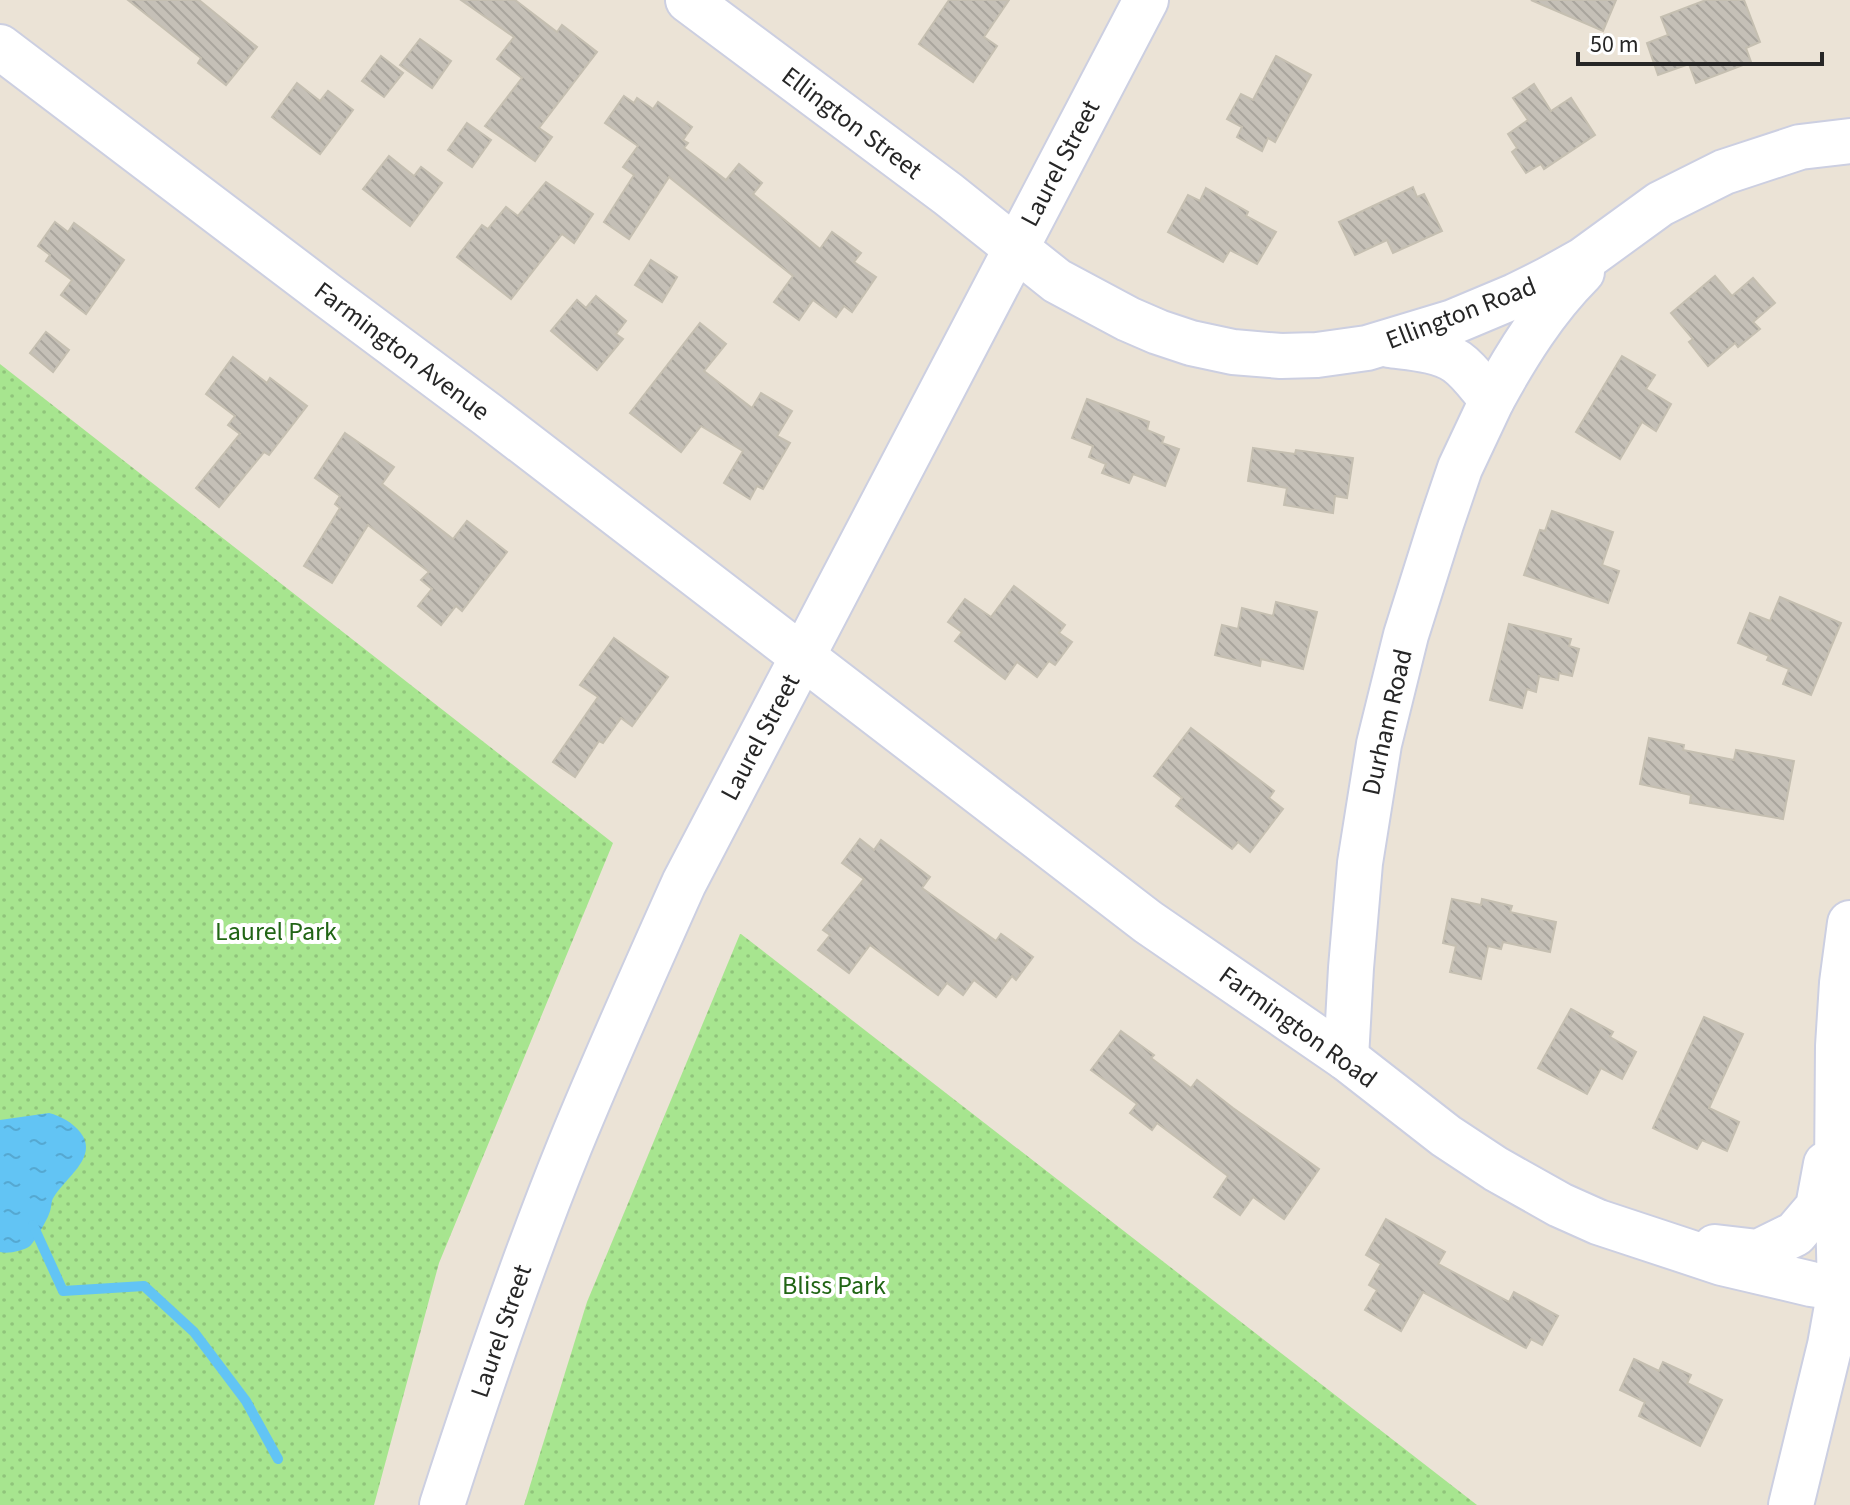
<svg xmlns="http://www.w3.org/2000/svg" width="1850" height="1505" font-family="'Source Sans 3',sans-serif">
	<defs>
		<pattern id="park-dots" width="8" height="8" patternUnits="userSpaceOnUse" patternTransform="scale(2)"><rect width="8" height="8" fill="#a7e58f"/><path d="M2 2h.1M6 6h.1" fill="none" stroke="#90c47b" stroke-width="1.8" stroke-linecap="round"/></pattern>
		<pattern id="water-ripples" width="26" height="14" patternUnits="userSpaceOnUse" patternTransform="scale(2)"><rect width="26" height="14" fill="#62c4f4"/><path d="M2 4q2-2 4 0t4 0M15 11q2-2 4 0t4 0" fill="none" stroke="#55a8d1"/></pattern>
		<pattern id="building-back-hatch" width="6" height="6" patternUnits="userSpaceOnUse" patternTransform="scale(2)"><rect width="6" height="6" fill="#c5c0b7"/><path d="M-1 5l2 2M0 0l6 6M5-1l2 2" fill="none" stroke="#a9a59d"/></pattern>
	</defs>
	<rect width="100%" height="100%" fill="#ebe3d6"/>
	<!-- park -->
	<g fill="url(#park-dots)">
		<path d="M 0,364 L 613,843 L 439,1263 L 374,1505 L 0,1505 Z"/>
		<path d="M 740,934 L 741,934 L 1477,1505 L 524,1505 L 587,1302 Z"/>
	</g>
	<!-- water -->
	<path fill="url(#water-ripples)" d="M 49,1113 C 61,1116 73,1123 80,1132 C 101,1158 61,1180 52,1201 C 51,1205 51,1210 49,1214 C 47,1220 35,1241 30,1246 C 23,1251 8,1254 0,1252 L 0,1120 Z"/>
	<g fill="none" stroke-linecap="round" stroke-linejoin="round">
		<!-- stream -->
		<path stroke="#62c4f4" stroke-width="10" d="M 33,1225 L 63,1291 L 144,1286 L 194,1332 L 246,1401 L 278,1459"/>
	</g>
	<!-- building -->
	<g fill="url(#building-back-hatch)" stroke="#c5bfb1" stroke-width="2">
		<path d="M 128,0 L 199,0 L 257,47 L 226,85 L 198,63 L 201,58 Z"/>
		<path d="M 461,0 L 515,0 L 557,32 L 562,25 L 597,52 L 539,128 L 552,137 L 535,161 L 485,126 L 522,78 L 497,59 L 514,37 Z"/>
		<path d="M 949,0 L 1009,0 L 984,37 L 997,46 L 973,82 L 919,44 Z"/>
		<path d="M 1531,0 L 1616,0 L 1603,31 Z"/>
		<path d="M 1706,0 L 1744,0 L 1760,42 L 1746,48 L 1751,62 L 1696,83 L 1689,64 L 1658,75 L 1647,43 L 1668,35 L 1661,17 Z"/>
		<path d="M 420,39 L 451,61 L 432,88 L 400,65 Z"/>
		<path d="M 381,56 L 403,73 L 384,97 L 362,81 Z"/>
		<path d="M 1276,56 L 1311,75 L 1275,142 L 1268,138 L 1262,151 L 1237,137 L 1242,127 L 1227,119 L 1241,94 L 1253,100 Z"/>
		<path d="M 297,83 L 320,101 L 328,91 L 353,110 L 320,154 L 272,117 Z"/>
		<path d="M 1534,84 L 1551,111 L 1571,98 L 1595,135 L 1544,169 L 1541,164 L 1526,173 L 1512,152 L 1517,148 L 1508,134 L 1528,120 L 1513,98 Z"/>
		<path d="M 624,96 L 634,103 L 637,98 L 653,109 L 658,102 L 692,127 L 683,140 L 688,143 L 684,148 L 726,180 L 739,164 L 762,183 L 753,194 L 820,249 L 832,232 L 861,253 L 854,262 L 876,277 L 852,312 L 844,306 L 836,317 L 813,300 L 799,320 L 774,302 L 793,276 L 669,177 L 629,239 L 604,222 L 634,175 L 623,167 L 638,146 L 605,123 Z"/>
		<path d="M 467,123 L 491,140 L 472,167 L 448,150 Z"/>
		<path d="M 389,156 L 414,176 L 421,167 L 442,183 L 410,226 L 363,189 Z"/>
		<path d="M 546,182 L 593,214 L 574,243 L 562,234 L 511,299 L 457,257 L 482,225 L 488,229 L 506,207 L 518,216 Z"/>
		<path d="M 1413,187 L 1417,197 L 1424,194 L 1442,231 L 1393,253 L 1387,240 L 1355,255 L 1339,222 Z"/>
		<path d="M 1206,188 L 1248,212 L 1246,216 L 1276,232 L 1257,264 L 1230,250 L 1223,262 L 1168,232 L 1188,195 L 1200,201 Z"/>
		<path d="M 55,222 L 68,232 L 74,223 L 124,260 L 86,314 L 61,295 L 72,280 L 46,261 L 50,255 L 38,246 Z"/>
		<path d="M 651,260 L 677,277 L 662,302 L 635,285 Z"/>
		<path d="M 1715,276 L 1732,296 L 1753,278 L 1775,303 L 1753,322 L 1760,329 L 1738,347 L 1735,343 L 1708,366 L 1689,342 L 1693,339 L 1671,313 Z"/>
		<path d="M 596,296 L 626,321 L 616,334 L 623,339 L 597,370 L 551,331 L 577,300 L 586,308 Z"/>
		<path d="M 700,323 L 726,344 L 704,371 L 752,408 L 761,393 L 792,411 L 777,436 L 790,443 L 763,489 L 757,486 L 750,499 L 724,483 L 743,451 L 701,426 L 681,452 L 630,413 Z"/>
		<path d="M 46,332 L 69,350 L 53,372 L 30,353 Z"/>
		<path d="M 1622,356 L 1655,375 L 1646,389 L 1671,404 L 1656,431 L 1642,422 L 1620,459 L 1576,432 Z"/>
		<path d="M 233,357 L 267,383 L 270,378 L 307,406 L 269,455 L 264,452 L 219,507 L 196,488 L 240,434 L 228,425 L 235,416 L 206,394 Z"/>
		<path d="M 1087,399 L 1149,422 L 1147,430 L 1164,437 L 1162,443 L 1179,449 L 1165,486 L 1133,474 L 1129,483 L 1102,473 L 1106,464 L 1089,457 L 1093,446 L 1072,438 Z"/>
		<path d="M 345,433 L 394,467 L 382,484 L 453,539 L 467,521 L 507,552 L 462,611 L 456,606 L 441,625 L 418,606 L 432,589 L 421,580 L 429,572 L 368,525 L 332,583 L 304,566 L 340,508 L 335,504 L 340,496 L 315,478 Z"/>
		<path d="M 1253,448 L 1295,454 L 1296,450 L 1353,458 L 1347,498 L 1335,496 L 1333,513 L 1284,505 L 1287,488 L 1248,481 Z"/>
		<path d="M 1552,511 L 1613,532 L 1602,565 L 1619,571 L 1608,603 L 1524,575 L 1540,530 L 1545,531 Z"/>
		<path d="M 1014,586 L 1065,625 L 1059,633 L 1072,642 L 1055,665 L 1049,661 L 1037,677 L 1017,662 L 1005,679 L 955,641 L 962,632 L 948,622 L 965,599 L 991,617 Z"/>
		<path d="M 1780,597 L 1841,623 L 1811,695 L 1783,684 L 1789,669 L 1767,660 L 1769,656 L 1738,643 L 1750,613 L 1770,621 Z"/>
		<path d="M 1276,602 L 1317,612 L 1303,669 L 1261,659 L 1260,666 L 1215,655 L 1222,625 L 1238,629 L 1242,608 L 1273,616 Z"/>
		<path d="M 1509,624 L 1571,639 L 1569,646 L 1579,649 L 1572,676 L 1559,673 L 1558,680 L 1539,676 L 1536,692 L 1527,689 L 1522,708 L 1490,700 Z"/>
		<path d="M 614,638 L 668,677 L 632,726 L 621,718 L 603,743 L 599,741 L 575,777 L 553,762 L 598,697 L 580,685 Z"/>
		<path d="M 1191,728 L 1274,791 L 1269,798 L 1283,809 L 1250,852 L 1238,842 L 1232,849 L 1176,806 L 1182,798 L 1154,776 Z"/>
		<path d="M 1649,738 L 1684,745 L 1683,750 L 1734,760 L 1736,750 L 1794,761 L 1783,819 L 1690,803 L 1691,795 L 1640,784 Z"/>
		<path d="M 860,839 L 874,850 L 881,840 L 930,877 L 922,888 L 996,941 L 1001,934 L 1033,957 L 1016,980 L 1012,976 L 996,997 L 974,980 L 963,995 L 947,983 L 938,995 L 870,945 L 849,973 L 818,950 L 830,935 L 823,930 L 864,879 L 842,863 Z"/>
		<path d="M 1452,899 L 1481,905 L 1482,899 L 1512,906 L 1510,912 L 1556,922 L 1550,952 L 1503,942 L 1501,949 L 1488,946 L 1481,979 L 1450,972 L 1456,946 L 1443,943 Z"/>
		<path d="M 1571,1009 L 1613,1032 L 1610,1037 L 1636,1052 L 1622,1079 L 1601,1068 L 1587,1094 L 1538,1068 Z"/>
		<path d="M 1704,1017 L 1743,1034 L 1709,1108 L 1739,1122 L 1727,1151 L 1702,1140 L 1697,1149 L 1653,1128 Z"/>
		<path d="M 1121,1031 L 1154,1055 L 1151,1058 L 1191,1088 L 1197,1080 L 1233,1108 L 1319,1169 L 1284,1219 L 1253,1197 L 1240,1215 L 1214,1197 L 1228,1176 L 1157,1123 L 1152,1130 L 1130,1113 L 1137,1104 L 1091,1070 Z"/>
		<path d="M 1386,1219 L 1445,1252 L 1438,1264 L 1509,1302 L 1514,1292 L 1558,1316 L 1542,1345 L 1531,1339 L 1526,1348 L 1423,1292 L 1401,1331 L 1365,1310 L 1377,1290 L 1369,1285 L 1381,1264 L 1366,1255 Z"/>
		<path d="M 1634,1359 L 1659,1371 L 1663,1362 L 1691,1375 L 1687,1383 L 1722,1400 L 1700,1446 L 1639,1416 L 1645,1402 L 1620,1390 Z"/>
	</g>
	<g fill="none" stroke-linecap="round" stroke-linejoin="round">
		<defs>
			<g id="minor">
				<path d="M 688,0 L 948,194 L 1057,281 L 1128,319 L 1158,332 L 1191,343 L 1233,352 L 1281,356 L 1317,355 L 1367,348 L 1453,322 L 1515,296 L 1549,279 L 1583,260 L 1660,204 L 1724,172 L 1800,147 L 1850,141"/>
				<path d="M 0,47 L 327,295 L 488,415 L 1148,922 L 1346,1058 L 1446,1136 L 1496,1169 L 1560,1205 L 1598,1222 L 1722,1263 L 1811,1284 L 1850,1290"/>
				<path d="M 1492,400 C 1517,354 1545,309 1582,272"/>
				<path d="M 1346,1058 L 1351,968 L 1360,863 L 1379,744 L 1406,635 L 1441,524 L 1460,468 L 1492,400 C 1481,388 1471,372 1457,362 C 1438,349 1411,348 1389,345"/>
				<path d="M 1715,1247 L 1758,1252 L 1795,1234 L 1818,1207 L 1826,1164"/>
				<path d="M 442,1505 C 481,1384 522,1263 570,1145 C 606,1057 645,970 684,883 L 1146,0"/>
				<path d="M 1791,1505 L 1830,1345 L 1840,1289 L 1837,1173 L 1838,1046 L 1842,983 L 1850,923"/>
			</g>
		</defs>
		<!-- minor casing -->
		<use href="#minor" stroke="#cccfe1" stroke-width="48"/>
		<!-- minor -->
		<use href="#minor" stroke="#fff" stroke-width="44"/>
	</g>
	<g text-anchor="middle" dominant-baseline="central" stroke-width="8" stroke-linejoin="round" paint-order="stroke">
		<!-- street labels -->
		<g font-size="26" fill="#262626" stroke="#fff">
			<text transform="translate(852 123) rotate(37)">Ellington Street</text>
			<text transform="translate(1060 163) rotate(-62)">Laurel Street</text>
			<text transform="translate(1461 313) rotate(-21)">Ellington Road</text>
			<text transform="translate(402 351) rotate(37)">Farmington Avenue</text>
			<text transform="translate(1387 722) rotate(-77)">Durham Road</text>
			<text transform="translate(760 737) rotate(-62)">Laurel Street</text>
			<text transform="translate(1298 1027) rotate(36)">Farmington Road</text>
			<text transform="translate(501 1331) rotate(-71)">Laurel Street</text>
		</g>
		<!-- park labels -->
		<g font-size="26" fill="#216515" stroke="#fff">
			<text x="276" y="931">Laurel Park</text>
			<text x="834" y="1285">Bliss Park</text>
		</g>
	</g>
	<!-- scale -->
	<path d="M1578 52v12h244v-12" fill="none" stroke="#262626" stroke-width="4"/>
	<text x="1590" y="52" font-size="24" fill="#262626" stroke="#ffffff" stroke-width="6" paint-order="stroke">50 m</text>
</svg>
